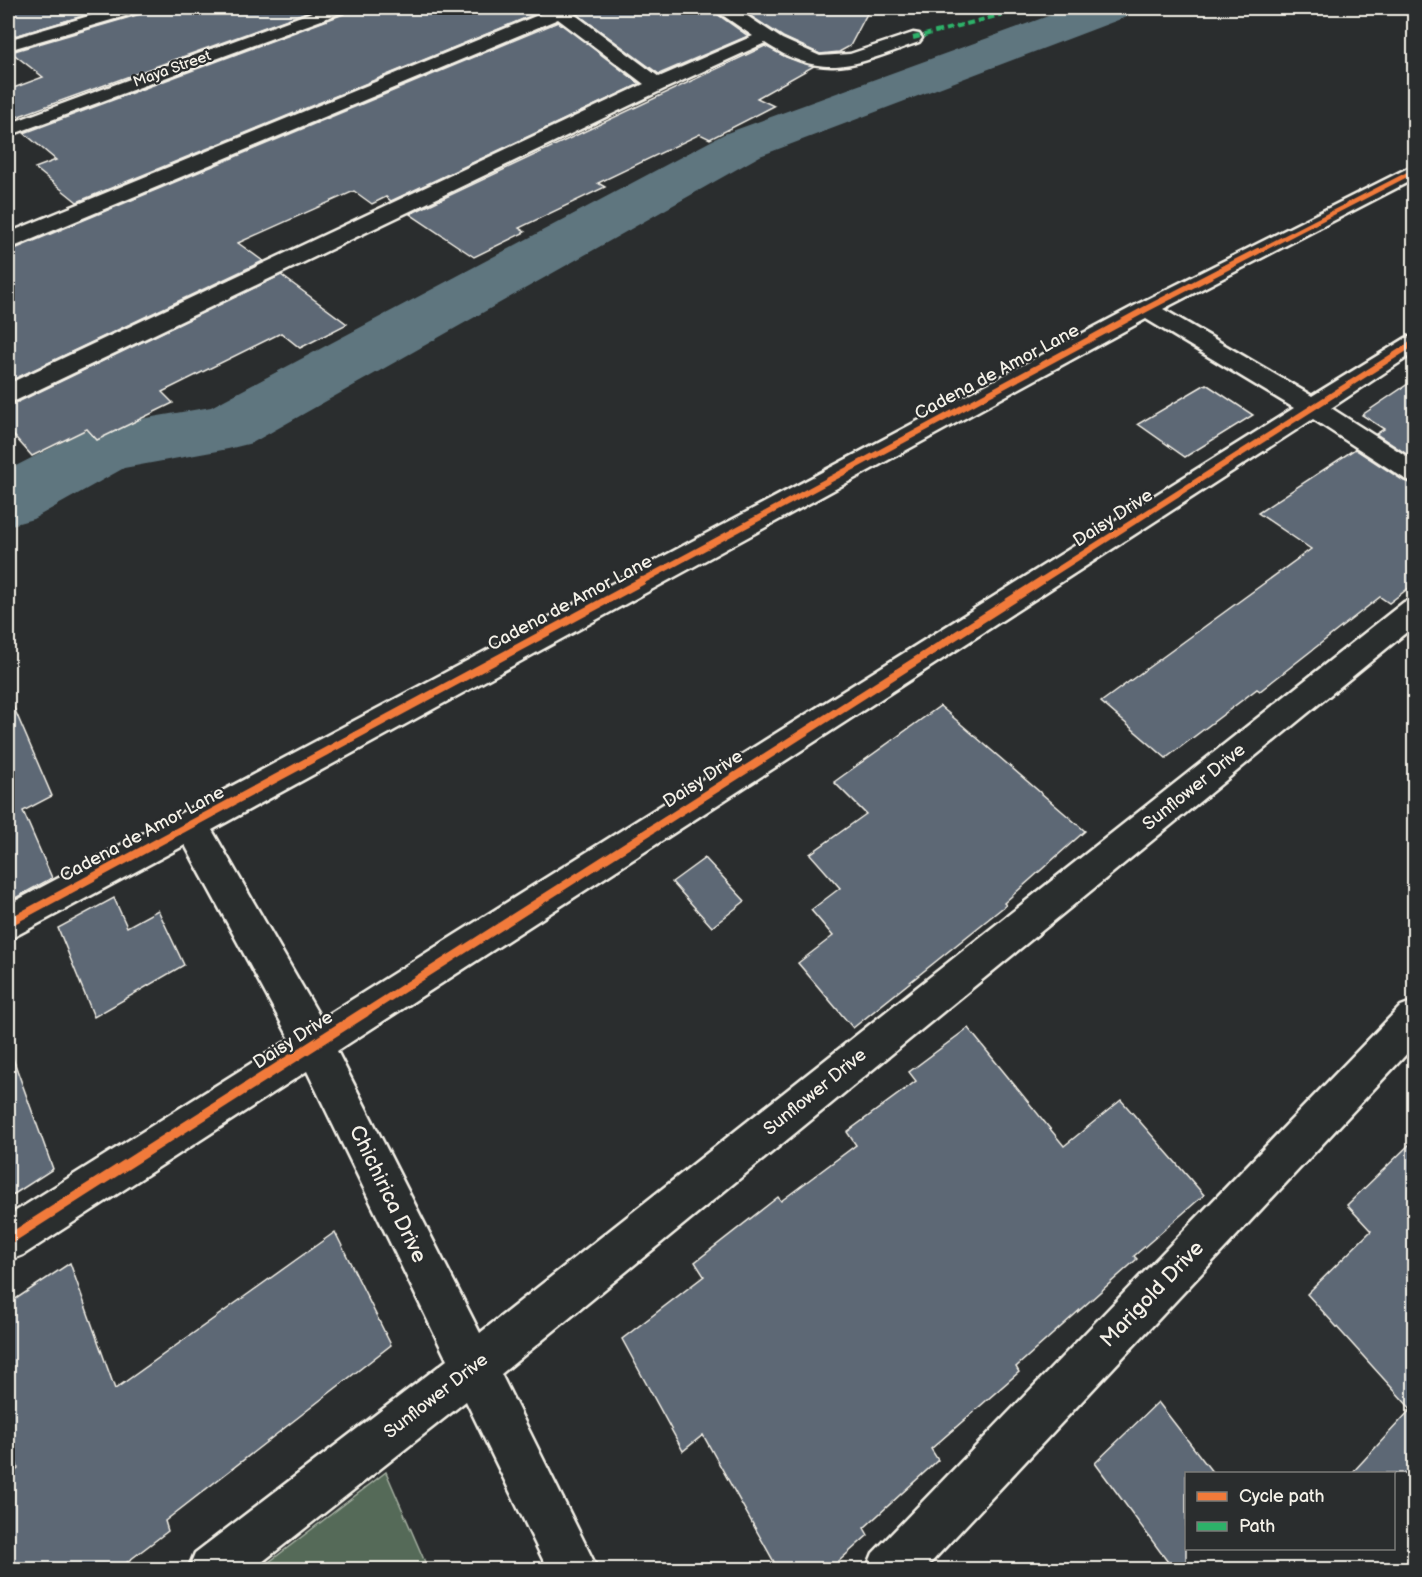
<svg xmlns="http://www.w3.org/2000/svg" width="1422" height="1577" font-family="'Balsamiq Sans',sans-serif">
	<rect width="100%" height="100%" fill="#2a2d2e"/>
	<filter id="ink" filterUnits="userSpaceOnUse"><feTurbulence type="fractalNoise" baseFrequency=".0167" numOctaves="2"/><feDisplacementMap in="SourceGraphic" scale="12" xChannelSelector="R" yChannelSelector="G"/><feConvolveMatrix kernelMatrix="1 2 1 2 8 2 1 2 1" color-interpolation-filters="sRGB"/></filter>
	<g filter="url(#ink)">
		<!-- green -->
		<path fill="#546b58" stroke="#a4aea0" stroke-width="1.5" d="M 386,1472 L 428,1569 L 260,1569 Z"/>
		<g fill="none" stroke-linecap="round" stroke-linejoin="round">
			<!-- river -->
			<path fill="#5f767f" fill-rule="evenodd" d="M 1070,8 L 1132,8 L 1126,17 L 760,156 L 252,443 L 228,449 L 124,468 L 33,519 L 8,526 L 8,470 L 82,432 L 106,425 L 211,407 L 724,134 Z"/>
		</g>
		<!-- building -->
		<g fill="#5d6774" stroke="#f4f1e8" stroke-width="1.5">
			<path d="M 8,8 L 110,8 L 8,38 Z"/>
			<path d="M 143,8 L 318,8 L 8,120 L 8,90 L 43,77 L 11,52 L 140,14 Z"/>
			<path d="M 347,8 L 544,8 L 545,10 L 77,202 L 35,168 L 56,160 L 24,133 L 344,14 Z"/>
			<path d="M 569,8 L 714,8 L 717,14 L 748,36 L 659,74 Z"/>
			<path d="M 738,8 L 870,8 L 850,46 L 839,52 L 820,54 L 783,37 Z"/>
			<path d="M 558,22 L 640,84 L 391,201 L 386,197 L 372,204 L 354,191 L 238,243 L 263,261 L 8,382 L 8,249 L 17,248 Z"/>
			<path d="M 765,46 L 786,57 L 814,66 L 757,98 L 774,106 L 710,139 L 700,134 L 598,183 L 605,187 L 519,228 L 525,232 L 474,257 L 410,214 Z"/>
			<path d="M 281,275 L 347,324 L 300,348 L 281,333 L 162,392 L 173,403 L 97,440 L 87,429 L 32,456 L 8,429 L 8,404 L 18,402 Z"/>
			<path d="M 1414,380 L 1414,459 L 1376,434 L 1384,429 L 1362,415 Z"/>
			<path d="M 1206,384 L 1253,415 L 1185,457 L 1138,424 Z"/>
			<path d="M 1355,449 L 1404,481 L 1414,484 L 1414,584 L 1389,603 L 1380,597 L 1260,691 L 1257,689 L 1166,758 L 1101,702 L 1311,549 L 1258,513 Z"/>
			<path d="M 8,694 L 52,796 L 23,811 L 52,878 L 8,902 Z"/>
			<path d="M 940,706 L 1085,831 L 1004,903 L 1006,905 L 853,1028 L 798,963 L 833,936 L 811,910 L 840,888 L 810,854 L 866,814 L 834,782 Z"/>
			<path d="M 705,858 L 745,901 L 712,927 L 672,882 Z"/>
			<path d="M 114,898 L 127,927 L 158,910 L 184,965 L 94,1017 L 58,928 Z"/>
			<path d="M 968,1028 L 1064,1146 L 1121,1100 L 1204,1195 L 1134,1256 L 1137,1259 L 1016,1367 L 1019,1372 L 931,1449 L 938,1460 L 864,1528 L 868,1535 L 830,1569 L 778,1569 L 703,1435 L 683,1451 L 622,1339 L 704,1276 L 695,1262 L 778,1197 L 781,1201 L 856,1145 L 847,1132 L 916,1081 L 909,1072 Z"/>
			<path d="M 12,1056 L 53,1169 L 8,1198 L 8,1057 Z"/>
			<path d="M 1414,1140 L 1414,1473 L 1352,1473 L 1411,1409 L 1307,1294 L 1371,1231 L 1347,1205 Z"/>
			<path d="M 335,1232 L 391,1345 L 165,1521 L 168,1531 L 118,1569 L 8,1569 L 8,1477 L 18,1469 L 8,1434 L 8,1304 L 70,1263 L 115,1389 Z"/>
			<path d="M 1158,1402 L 1213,1473 L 1186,1473 L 1186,1569 L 1173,1569 L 1095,1463 Z"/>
		</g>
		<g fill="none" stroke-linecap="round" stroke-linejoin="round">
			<defs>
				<g id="minor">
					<path d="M 116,8 L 141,8 L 139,12 L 8,50 L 8,40 Z"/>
					<path d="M 323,8 L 345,8 L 343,12 L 8,136 L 8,124 Z"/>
					<path d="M 546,8 L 566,8 L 659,77 L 753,36 L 718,12 L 716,8 L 735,8 L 782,39 L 820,56 L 850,54 L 913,33 L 919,34 L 922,38 L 919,42 C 858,63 826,83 765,43 L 664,89 L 17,400 L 8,402 L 8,384 L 644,84 L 558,19 L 16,246 L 8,247 L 8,233 L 548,11 Z"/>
					<path d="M 1414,165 L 1414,179 L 1163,309 L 1312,396 L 1406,338 L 1414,336 L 1414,353 L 1331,408 L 1414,461 L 1414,482 L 1405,479 L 1313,419 L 337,1051 L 480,1333 L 1404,602 L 1414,599 L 1414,626 L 501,1374 L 598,1570 L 548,1570 L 466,1401 L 252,1570 L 188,1570 L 195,1553 L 447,1360 L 307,1071 L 23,1255 L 8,1261 L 8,1216 L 290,1039 L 185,845 L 8,940 L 8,905 L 1138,304 ZM 1146,319 L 1294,408 L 321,1019 L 212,830 Z"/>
					<path d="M 1414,1001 L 1414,1046 L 924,1570 L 866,1570 L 873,1553 L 1401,1006 Z"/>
				</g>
			</defs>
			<!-- minor casing -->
			<use href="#minor" stroke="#f4f1e8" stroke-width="5"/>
			<!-- minor -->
			<use href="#minor" fill="#2a2d2e" fill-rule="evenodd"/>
			<!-- quiet -->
			<path stroke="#2db169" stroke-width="4" stroke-dasharray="7 4" stroke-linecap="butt" d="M 913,38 L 1027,8"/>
			<defs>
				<path id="cycleway-far3" d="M 1255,253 L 1414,171"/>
				<g id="cycleway-far2">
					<path d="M 640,582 L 1146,309 L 1258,251"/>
					<path d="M 1039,582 L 1414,343"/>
				</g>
				<g id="cycleway-far1">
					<path d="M 8,923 L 642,581"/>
					<path d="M 363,1014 L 1041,581"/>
				</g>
				<path id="cycleway" d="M 8,1240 L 365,1012"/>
			</defs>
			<!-- cycleway-far3 casing -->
			<use href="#cycleway-far3" stroke="#2a2d2e" stroke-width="7"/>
			<!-- cycleway-far2 casing -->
			<use href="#cycleway-far2" stroke="#2a2d2e" stroke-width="9"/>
			<!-- cycleway-far1 casing -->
			<use href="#cycleway-far1" stroke="#2a2d2e" stroke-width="11"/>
			<!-- cycleway casing -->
			<use href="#cycleway" stroke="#2a2d2e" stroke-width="14"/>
			<!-- cycleway-far3 -->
			<use href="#cycleway-far3" stroke="#f17a3a" stroke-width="4.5"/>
			<!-- cycleway-far2 -->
			<use href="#cycleway-far2" stroke="#f17a3a" stroke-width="6"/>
			<!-- cycleway-far1 -->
			<use href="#cycleway-far1" stroke="#f17a3a" stroke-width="8"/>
			<!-- cycleway -->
			<use href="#cycleway" stroke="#f17a3a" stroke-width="10"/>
		</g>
	</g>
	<g text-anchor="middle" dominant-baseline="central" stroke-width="4.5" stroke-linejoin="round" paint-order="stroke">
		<!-- far-street labels -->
		<g font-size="15" fill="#f4f1e8" stroke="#2a2d2e">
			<text transform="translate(172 69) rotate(-20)">Maya Street</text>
		</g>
		<!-- street labels -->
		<g font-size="18" fill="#f4f1e8" stroke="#2a2d2e">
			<text transform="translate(997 372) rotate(-28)">Cadena de Amor Lane</text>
			<text transform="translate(1113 518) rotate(-33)">Daisy Drive</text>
			<text transform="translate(570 603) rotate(-28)">Cadena de Amor Lane</text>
			<text transform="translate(703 779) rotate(-33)">Daisy Drive</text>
			<text transform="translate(1194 787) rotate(-39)">Sunflower Drive</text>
			<text transform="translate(142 834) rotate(-28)">Cadena de Amor Lane</text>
			<text transform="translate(293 1040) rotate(-33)">Daisy Drive</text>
			<text transform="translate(815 1092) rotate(-39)">Sunflower Drive</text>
			<text transform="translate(436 1396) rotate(-38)">Sunflower Drive</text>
		</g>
		<!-- near-street labels -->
		<g font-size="21" fill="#f4f1e8" stroke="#2a2d2e">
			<text transform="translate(388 1194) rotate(64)">Chichirica Drive</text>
			<text transform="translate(1152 1294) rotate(-46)">Marigold Drive</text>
		</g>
	</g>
	<!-- margin -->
	<rect width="1422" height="1577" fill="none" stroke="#2a2d2e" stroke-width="30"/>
	<rect x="15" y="15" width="1392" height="1547" fill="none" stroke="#f4f1e8" stroke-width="2" filter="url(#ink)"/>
	<!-- legend -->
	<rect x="1185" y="1472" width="210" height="78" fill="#2a2d2e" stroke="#7b7b78" stroke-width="1.5"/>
	<rect x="1197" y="1492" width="30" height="9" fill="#f17a3a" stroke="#7b7b78" stroke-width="1.5"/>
	<text x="1239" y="1502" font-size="18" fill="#f4f1e8">Cycle path</text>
	<rect x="1197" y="1522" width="30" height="9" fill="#2db169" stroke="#7b7b78" stroke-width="1.5"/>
	<text x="1239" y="1532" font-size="18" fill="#f4f1e8">Path</text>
</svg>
